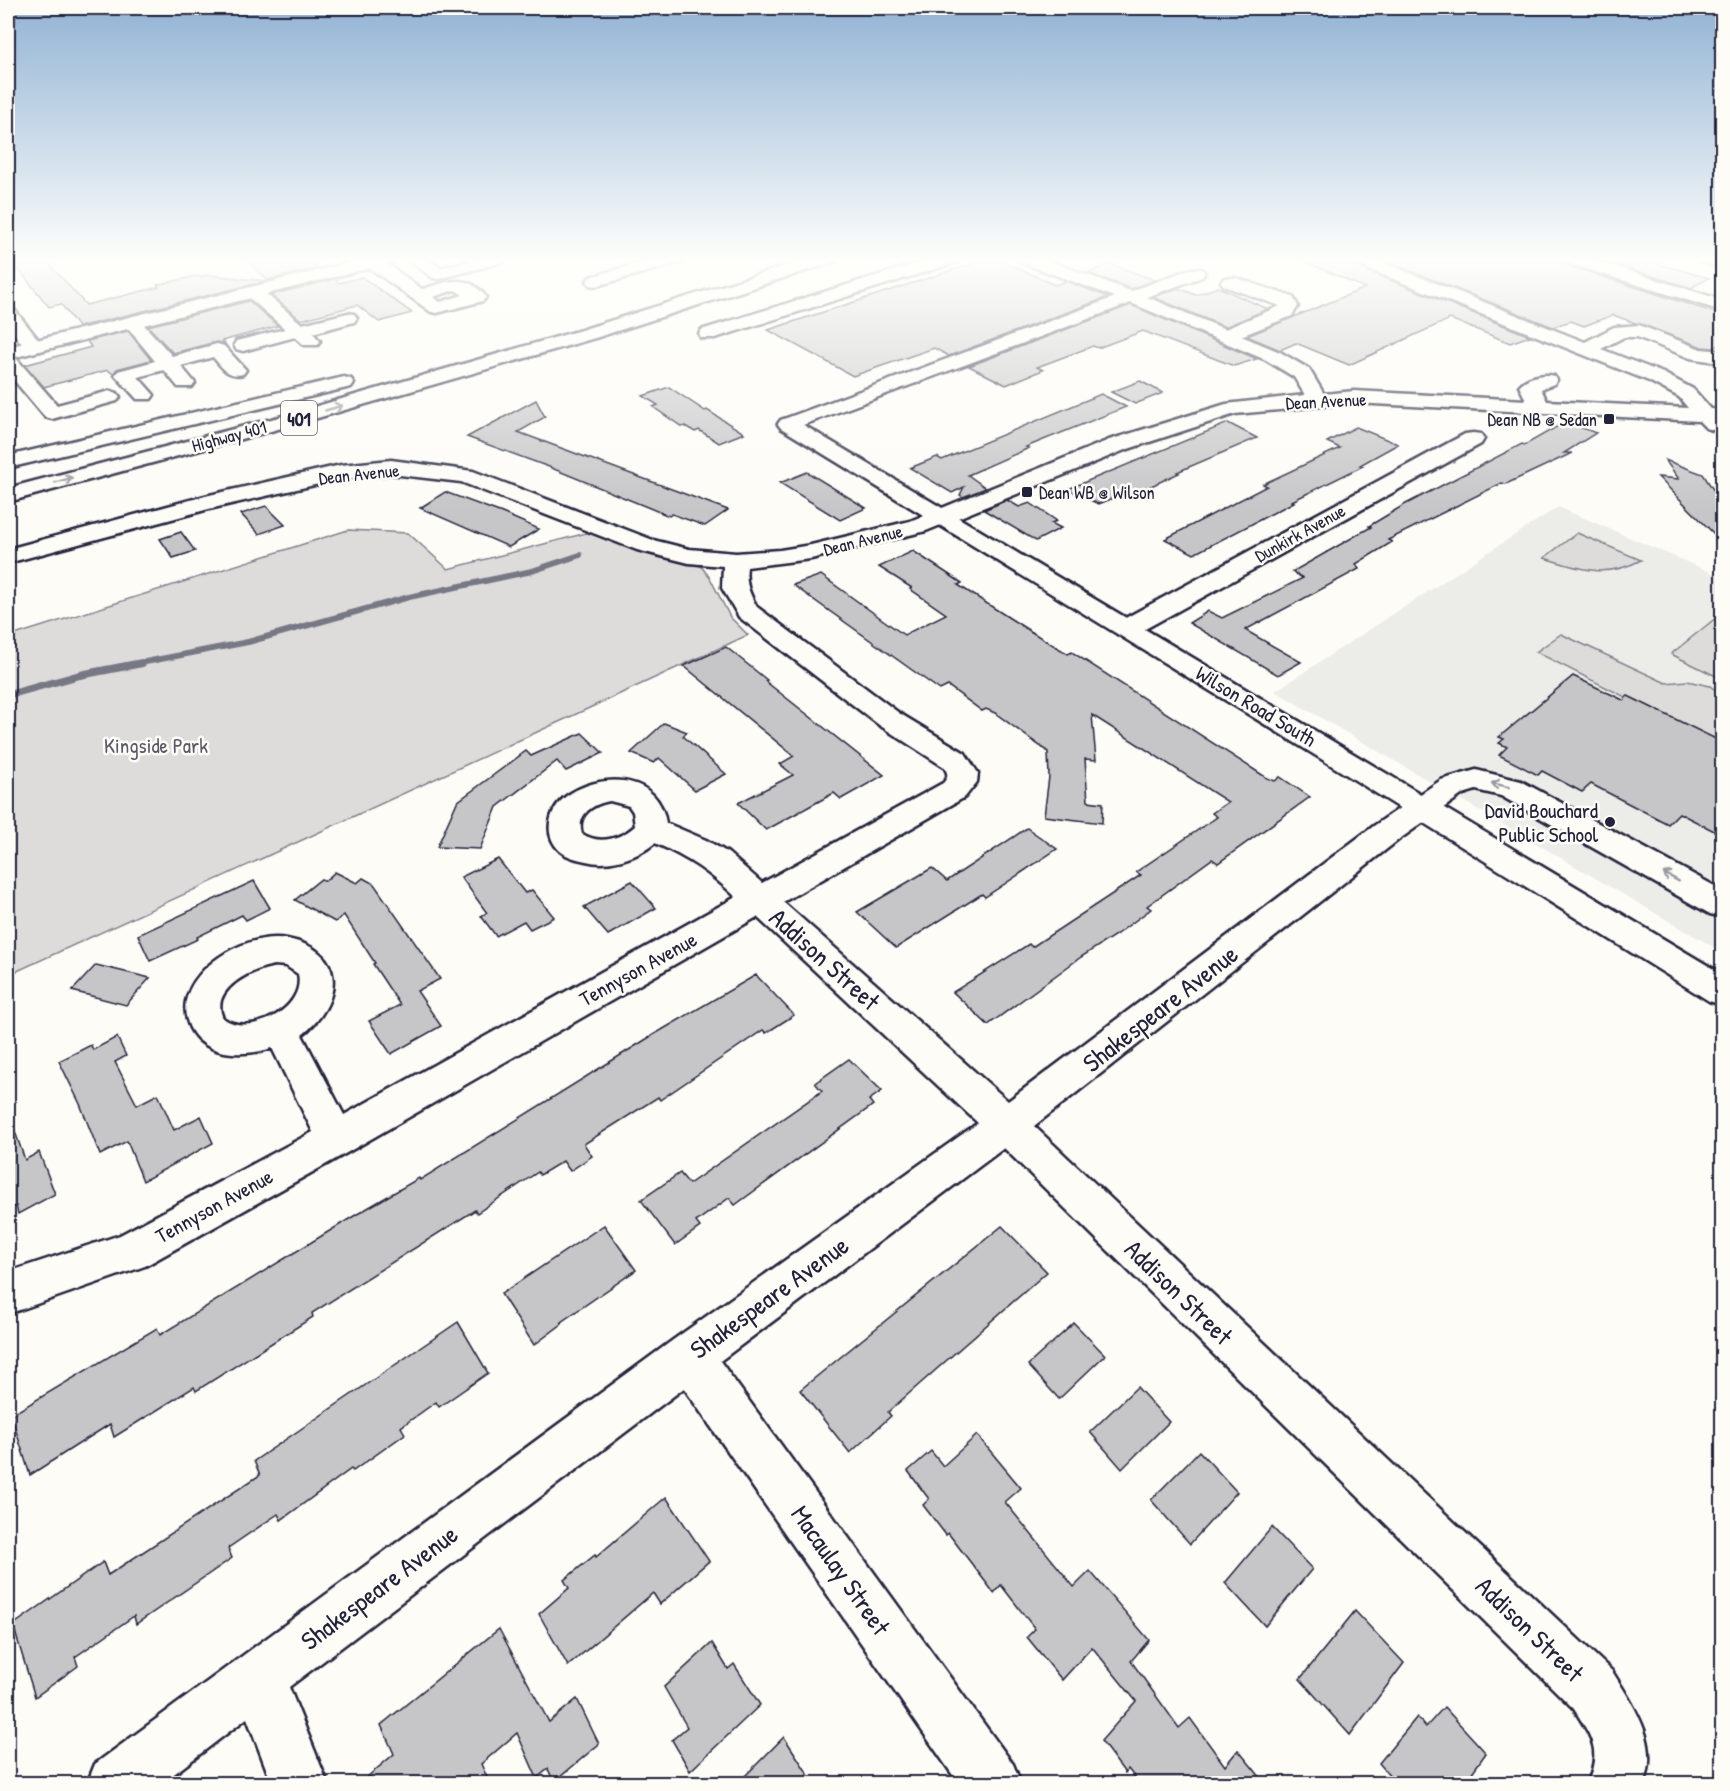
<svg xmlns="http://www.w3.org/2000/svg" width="1730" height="1791" font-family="'Patrick Hand',sans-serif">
	<rect width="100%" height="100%" fill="#fdfcf7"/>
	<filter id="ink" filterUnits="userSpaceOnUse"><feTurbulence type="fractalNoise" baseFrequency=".0167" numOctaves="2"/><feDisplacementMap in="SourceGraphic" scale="12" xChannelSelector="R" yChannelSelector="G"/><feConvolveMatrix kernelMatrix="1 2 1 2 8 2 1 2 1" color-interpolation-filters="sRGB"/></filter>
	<g filter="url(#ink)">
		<!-- built -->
		<path fill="#ecece9" d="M 1558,507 L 1722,577 L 1722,952 L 1275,691 Z"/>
		<!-- green -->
		<g fill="#dddcdb" stroke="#807f8b" stroke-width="1.5">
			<path d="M 348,530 L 408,533 L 448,569 L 594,531 L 653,556 L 701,566 L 710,578 L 730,617 L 748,635 L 13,973 L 8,960 L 8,637 Z"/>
			<path d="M 1577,533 L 1641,560 C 1606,579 1580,569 1544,558 Z"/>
			<path d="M 1722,613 L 1722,679 L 1671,654 Z"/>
			<path d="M 1561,634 L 1666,683 L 1687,681 L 1710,686 L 1722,695 L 1722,746 L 1536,652 Z"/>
		</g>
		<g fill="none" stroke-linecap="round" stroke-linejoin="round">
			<!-- stream-far1 -->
			<path stroke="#787885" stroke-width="6" d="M 135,664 L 248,642 L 409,597 L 532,571 L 580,555"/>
			<!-- stream -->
			<path stroke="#787885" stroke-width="8" d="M 8,695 L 80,675 L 142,663"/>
		</g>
		<!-- building -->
		<g fill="#c6c6c8" stroke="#22223b" stroke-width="1.5">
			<path d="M 44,258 L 86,305 L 159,287 L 157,285 L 196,276 L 198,277 L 209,275 L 266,281 L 78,327 L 61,304 L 49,307 L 15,265 Z"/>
			<path d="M 244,258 L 275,258 L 279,261 L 305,258 L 318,268 L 268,280 Z"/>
			<path d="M 990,258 L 995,258 L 1055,285 L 1066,281 L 1108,297 L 949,356 L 934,348 L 853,376 L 768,330 Z"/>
			<path d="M 1297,258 L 1347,258 L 1350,264 L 1530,336 L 1510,343 L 1450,319 L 1349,365 L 1296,343 L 1280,350 L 1247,336 L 1365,288 Z"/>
			<path d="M 1378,258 L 1560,258 L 1563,264 L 1722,315 L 1722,344 L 1713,348 L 1702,347 L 1613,315 L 1584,326 L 1571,321 L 1553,327 Z"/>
			<path d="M 1594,258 L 1638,258 L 1709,278 L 1691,288 Z"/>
			<path d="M 1110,264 L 1155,280 L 1131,289 L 1088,273 Z"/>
			<path d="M 362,277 L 412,313 L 379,322 L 357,305 L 301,320 L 271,295 L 334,279 L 339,283 Z"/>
			<path d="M 1218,287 L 1268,309 L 1225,327 L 1153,297 L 1178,288 L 1196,295 Z"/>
			<path d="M 249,301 L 278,326 L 222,341 L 225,344 L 216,342 L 173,353 L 148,326 Z"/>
			<path d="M 1131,305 L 1257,359 L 1234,366 L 1143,331 L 1098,348 L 1093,346 L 1037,367 L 1043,370 L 1006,385 L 969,366 Z"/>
			<path d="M 128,331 L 151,360 L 117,369 L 113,374 L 108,370 L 44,387 L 25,365 L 91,347 L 87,341 Z"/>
			<path d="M 1140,381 L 1163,393 L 1135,404 L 1111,392 Z"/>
			<path d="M 669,387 L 705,411 L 707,410 L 744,433 L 719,443 L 699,430 L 695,432 L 685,426 L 682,427 L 653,407 L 658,405 L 643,396 Z"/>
			<path d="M 1101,394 L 1126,407 L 1026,447 L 1029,448 L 968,475 L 986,488 L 963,497 L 960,495 L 964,487 L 952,493 L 910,468 L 937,457 L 942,460 Z"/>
			<path d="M 536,400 L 545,417 L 518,432 L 728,510 L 705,526 L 672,514 L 669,516 L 549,467 L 467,437 Z"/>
			<path d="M 1565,422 L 1596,433 L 1564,453 L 1572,453 L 1506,484 L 1502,483 L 1388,540 L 1392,542 L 1356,564 L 1359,569 L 1245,630 L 1301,662 L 1278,675 L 1189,623 L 1208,611 L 1222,618 L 1303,578 L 1292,572 L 1371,527 L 1369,526 L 1404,505 L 1522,444 L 1525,445 Z"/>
			<path d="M 1228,423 L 1257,438 L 1177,472 L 1179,473 L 1130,496 L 1126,493 L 1098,504 L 1068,489 Z"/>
			<path d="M 1356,427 L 1398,444 L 1360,465 L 1363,466 L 1292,501 L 1294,502 L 1194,554 L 1165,539 L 1267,486 L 1263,484 L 1340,448 L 1327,442 Z"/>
			<path d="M 1665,460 L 1703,474 L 1722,503 L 1722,542 L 1658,477 L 1679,479 Z"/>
			<path d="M 807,472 L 866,508 L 840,520 L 780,483 Z"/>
			<path d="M 445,492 L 502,513 L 539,529 L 509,547 L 420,508 Z"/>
			<path d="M 1007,500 L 1019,507 L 1030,503 L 1057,521 L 1051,523 L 1061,528 L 1036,541 L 984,510 Z"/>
			<path d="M 266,506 L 285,525 L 259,534 L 241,514 Z"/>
			<path d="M 181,532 L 195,551 L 173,558 L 160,539 Z"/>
			<path d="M 913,551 L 962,583 L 958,585 L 1025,628 L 1068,654 L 1072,652 L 1267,778 L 1275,781 L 1280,777 L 1310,797 L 1218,863 L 1212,859 L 1147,906 L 1151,909 L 1117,934 L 1081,957 L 988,1025 L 953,992 L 1029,944 L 1032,947 L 1141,875 L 1136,872 L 1217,817 L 1212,813 L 1228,802 L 1092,715 L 1096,760 L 1085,759 L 1088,801 L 1103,803 L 1102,823 L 1044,816 L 1049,777 L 1048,752 L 995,713 L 986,709 L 982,711 L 948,686 L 940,690 L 793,585 L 821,575 L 904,635 L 946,614 L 910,589 L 912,588 L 879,567 Z"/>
			<path d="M 726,647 L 767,680 L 765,681 L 884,775 L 841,799 L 834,793 L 766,830 L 738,803 L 793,775 L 780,764 L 794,756 L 684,666 Z"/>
			<path d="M 1573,676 L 1623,700 L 1628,696 L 1722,742 L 1722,835 L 1679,813 L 1668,824 L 1591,784 L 1582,792 L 1542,771 L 1538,775 L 1499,755 L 1507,747 L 1499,743 L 1504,739 L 1499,737 Z"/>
			<path d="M 664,723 L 687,732 L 683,736 L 726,774 L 695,790 L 659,758 L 654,763 L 631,753 Z"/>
			<path d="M 582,733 L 603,753 L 566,771 L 557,761 L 497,807 L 480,849 L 437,847 L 457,802 L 526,751 L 531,756 Z"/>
			<path d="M 1027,828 L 1057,849 L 985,897 L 982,894 L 896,948 L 857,912 L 932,868 L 947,881 Z"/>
			<path d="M 498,859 L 525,893 L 532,890 L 554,917 L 530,929 L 524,921 L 496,936 L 481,916 L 487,913 L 461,877 Z"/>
			<path d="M 335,872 L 357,883 L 363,878 L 374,884 L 440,979 L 417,991 L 441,1026 L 391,1054 L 369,1021 L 400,1005 L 373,964 L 375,963 L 344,915 L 335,922 L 295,900 L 321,879 L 325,881 Z"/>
			<path d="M 254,881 L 270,908 L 246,920 L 242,915 L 197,937 L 198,939 L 150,961 L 138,935 Z"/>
			<path d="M 632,881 L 656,908 L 608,935 L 584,907 Z"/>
			<path d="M 96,965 L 150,978 L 126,1005 L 72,991 Z"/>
			<path d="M 756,975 L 794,1015 L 766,1033 L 763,1030 L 660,1100 L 658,1097 L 584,1144 L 592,1156 L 570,1171 L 563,1161 L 540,1175 L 538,1172 L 477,1213 L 475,1210 L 312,1313 L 313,1317 L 196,1391 L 194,1387 L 114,1437 L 110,1424 L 30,1475 L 11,1415 L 157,1328 L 160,1335 L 354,1216 L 419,1178 L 420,1180 L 653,1035 Z"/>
			<path d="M 117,1037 L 126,1056 L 115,1062 L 137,1105 L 158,1094 L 174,1130 L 201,1116 L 213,1143 L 143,1181 L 127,1141 L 100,1155 L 80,1104 L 59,1061 L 91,1045 L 93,1050 Z"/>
			<path d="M 849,1059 L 882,1091 L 869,1100 L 873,1105 L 735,1205 L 729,1198 L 696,1222 L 700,1227 L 675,1245 L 641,1200 L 680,1173 L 689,1184 L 822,1091 L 815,1083 Z"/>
			<path d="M 11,1120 L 25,1160 L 39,1152 L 55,1194 L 18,1214 L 16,1206 L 8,1210 L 8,1121 Z"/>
			<path d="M 604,1225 L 636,1270 L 561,1322 L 562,1324 L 534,1345 L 501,1294 Z"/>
			<path d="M 1002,1226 L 1047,1272 L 888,1412 L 891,1416 L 850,1453 L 800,1390 Z"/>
			<path d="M 458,1322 L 488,1373 L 439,1407 L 436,1402 L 401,1427 L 405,1434 L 353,1471 L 351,1469 L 281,1520 L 278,1514 L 228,1548 L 232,1558 L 136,1624 L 134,1616 L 75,1657 L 78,1666 L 35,1697 L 13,1625 L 103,1562 L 108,1575 L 260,1475 L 254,1461 Z"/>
			<path d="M 1074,1323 L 1105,1355 L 1059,1399 L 1028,1365 Z"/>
			<path d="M 1137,1387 L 1169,1422 L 1122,1469 L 1090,1432 Z"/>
			<path d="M 977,1435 L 1021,1488 L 1005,1502 L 1074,1587 L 1090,1571 L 1149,1640 L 1131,1661 L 1179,1728 L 1190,1718 L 1225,1766 L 1238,1750 L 1266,1784 L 1140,1784 L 1128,1769 L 1125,1773 L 1101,1741 L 1136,1701 L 1092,1647 L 1062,1680 L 1027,1637 L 1035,1629 L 1001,1585 L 994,1593 L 948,1533 L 946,1535 L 923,1505 L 929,1499 L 908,1471 L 931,1451 L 943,1466 Z"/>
			<path d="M 1199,1451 L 1237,1492 L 1190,1544 L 1151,1500 Z"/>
			<path d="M 666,1497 L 709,1561 L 660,1604 L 653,1593 L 568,1666 L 539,1614 L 569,1588 L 564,1580 L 595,1555 L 596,1557 Z"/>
			<path d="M 1272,1527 L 1312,1569 L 1265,1626 L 1225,1583 Z"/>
			<path d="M 1355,1611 L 1404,1663 L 1350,1735 L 1300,1679 Z"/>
			<path d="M 499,1629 L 549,1722 L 577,1699 L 599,1744 L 554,1782 L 548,1769 L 537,1778 L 517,1733 L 481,1764 L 490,1784 L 359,1784 L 394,1754 L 381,1725 Z"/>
			<path d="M 712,1643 L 728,1669 L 734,1664 L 760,1705 L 690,1771 L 672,1740 L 687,1727 L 664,1687 Z"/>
			<path d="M 1444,1707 L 1486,1753 L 1464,1784 L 1397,1784 L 1379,1763 L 1417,1717 L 1426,1727 Z"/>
			<path d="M 784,1737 L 808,1774 L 799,1784 L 737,1784 Z"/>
		</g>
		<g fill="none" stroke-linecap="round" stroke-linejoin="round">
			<defs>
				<g id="minor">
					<path d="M 367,258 L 379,258 L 422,289 C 447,282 467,272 486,297 L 483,301 L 437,313 L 431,312 L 367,266 L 365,262 ZM 455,290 L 463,295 L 440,302 L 433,297 Z"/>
					<path d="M 406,258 L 425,258 L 441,268 L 479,258 L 505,258 L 503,262 L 439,279 L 433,278 Z"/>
					<path d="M 658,258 L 684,258 L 682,262 L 596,286 L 590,285 L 587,281 L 590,277 Z"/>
					<path d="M 934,258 L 959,258 L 957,262 L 715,338 L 701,338 L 699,334 L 701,330 Z"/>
					<path d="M 1018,258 L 1041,258 L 1131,291 L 1190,269 L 1202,269 L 1205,273 L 1202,277 L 1147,297 L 1225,329 L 1280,306 L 1224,286 L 1221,282 L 1224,278 L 1236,278 L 1293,297 L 1298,306 L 1292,316 L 1241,336 L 1280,352 L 1309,369 L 1324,394 L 1354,391 L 1526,400 L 1519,386 C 1526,377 1544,373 1554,376 L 1557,380 L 1554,384 L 1541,389 L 1547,401 L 1688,408 L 1679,397 L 1649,381 L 1351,262 L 1349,258 L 1372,258 L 1585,342 L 1614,327 L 1639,325 L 1701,349 L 1722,351 L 1722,363 L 1690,358 L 1637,337 L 1624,337 L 1601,349 L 1663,373 L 1693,389 L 1711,409 L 1722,410 L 1722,425 L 1713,430 L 1706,428 L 1699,421 L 1354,403 L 1235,414 L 1125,450 L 926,531 L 811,559 L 747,567 C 745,583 749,593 757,607 L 899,713 L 965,753 L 978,773 L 977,782 L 965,797 L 783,902 L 1008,1101 L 1375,825 L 1441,780 L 1476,770 L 1521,781 L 1722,890 L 1722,917 L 1710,914 L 1501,796 L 1476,790 L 1463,794 L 1397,841 L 1034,1126 L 1612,1671 C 1633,1705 1661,1743 1644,1784 L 1587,1784 C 1602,1749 1592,1738 1574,1709 L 1004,1148 L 720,1361 L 1013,1764 L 1021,1784 L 959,1784 L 684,1388 L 289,1687 L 328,1784 L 272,1784 L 247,1718 L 161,1784 L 87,1784 L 95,1764 L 673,1340 L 978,1123 L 757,917 L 350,1151 L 145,1266 L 8,1314 L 8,1272 L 120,1235 L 313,1132 L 272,1048 C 244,1057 205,1057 190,1028 C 186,1019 184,1011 186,1001 C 194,963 250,932 287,939 C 347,950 344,1002 302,1035 L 344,1115 L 736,897 C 708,871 690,859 655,843 C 637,858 609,867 586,861 C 577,859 567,857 560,851 C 541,833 550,805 571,793 C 606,772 659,775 666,823 L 706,840 L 728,853 L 762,883 L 943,783 C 949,777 948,773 944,767 L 879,725 L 739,617 L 722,588 L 723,566 L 689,563 L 637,550 L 461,482 L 391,474 L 341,479 L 209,509 L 8,563 L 8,549 L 205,496 L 341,465 L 391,460 L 473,471 L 653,540 L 689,549 L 736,553 L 780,550 L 811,545 L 910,521 L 1109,440 L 1226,404 L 1305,395 L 1294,377 L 1266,360 L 1131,303 L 795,428 L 788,430 L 781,428 L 778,424 L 781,420 L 1115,297 L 1020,262 ZM 610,801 L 629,806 L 633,812 L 635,826 C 620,839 600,845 582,834 C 576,815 592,804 610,801 ZM 274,965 L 286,966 L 298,974 C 306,1009 249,1038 223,1018 C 209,989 252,969 274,965 Z"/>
					<path d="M 1562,258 L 1587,258 L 1722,300 L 1722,311 L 1564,262 Z"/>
					<path d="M 1700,258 L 1722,258 L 1722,267 L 1702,262 Z"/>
					<path d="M 253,287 L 259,288 L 302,324 L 348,313 L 354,314 L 357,318 L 354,322 L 313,333 L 320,341 L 318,345 L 304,345 L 295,337 L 243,351 L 236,349 L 234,345 L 236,341 L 285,329 L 247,296 L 244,292 L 247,288 Z"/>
					<path d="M 8,308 L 14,309 L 41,343 L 43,347 L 41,351 L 27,351 L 8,325 Z"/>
					<path d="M 132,317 L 138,318 L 172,356 L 217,344 L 224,346 L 246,370 L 243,374 C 228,378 222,367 213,357 L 181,366 L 195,383 L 192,387 L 178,387 L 164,370 L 138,377 L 154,395 L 151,399 L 137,399 L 115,375 L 118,371 L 155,361 L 123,322 L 126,318 Z"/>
					<path d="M 8,355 L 15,357 L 57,405 L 110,391 L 117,393 L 120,397 L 117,401 L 59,417 L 52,419 L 45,417 L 8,373 Z"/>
					<path d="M 1473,433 L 1481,434 L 1484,439 L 1481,444 L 1136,634 L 1127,636 L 1118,634 L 1114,628 L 1118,622 L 1465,434 Z"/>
				</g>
				<g id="major">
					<path d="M 368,258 L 396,258 L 394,262 L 8,359 L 8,347 Z"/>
					<path d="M 788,418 L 795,420 L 1722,974 L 1722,1005 L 1709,1001 L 1318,757 L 781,428 L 778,424 L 781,420 Z"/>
				</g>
				<g id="highway">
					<path d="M 811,258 L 836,258 L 834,262 L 595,338 L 293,425 L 8,502 L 8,488 L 279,417 L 581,330 Z"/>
					<path d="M 344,377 L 351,379 L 354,383 L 351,387 L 8,468 L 8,456 Z"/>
				</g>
			</defs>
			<!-- minor casing -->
			<use href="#minor" stroke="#22223b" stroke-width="5"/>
			<!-- major casing -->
			<use href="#major" stroke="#22223b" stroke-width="5"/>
			<!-- highway casing -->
			<use href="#highway" stroke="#22223b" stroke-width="5"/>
			<!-- minor -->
			<use href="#minor" fill="#fdfcf7" fill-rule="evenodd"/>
			<!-- major -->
			<use href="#major" fill="#fdfcf7" fill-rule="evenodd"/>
			<!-- highway -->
			<use href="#highway" fill="#fdfcf7" fill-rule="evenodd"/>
		</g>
		<!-- one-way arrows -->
		<defs><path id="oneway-shaft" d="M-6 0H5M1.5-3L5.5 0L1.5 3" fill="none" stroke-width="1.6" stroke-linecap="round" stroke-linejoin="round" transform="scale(1.5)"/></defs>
		<g stroke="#9a9aa2">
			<use href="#oneway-shaft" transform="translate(334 408) rotate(-16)"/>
			<use href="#oneway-shaft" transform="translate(64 480) rotate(-15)"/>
			<use href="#oneway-shaft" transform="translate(1500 785) rotate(-166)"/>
			<use href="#oneway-shaft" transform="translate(1671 877) rotate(-151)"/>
		</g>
	</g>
	<!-- sky -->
	<linearGradient id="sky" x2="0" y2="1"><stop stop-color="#92b3d4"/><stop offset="0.51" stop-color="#fefefb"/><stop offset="1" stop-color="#fefefb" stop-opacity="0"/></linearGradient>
	<rect width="1730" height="509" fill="url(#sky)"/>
	<!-- markers -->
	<g fill="#22223b" stroke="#fdfcf7" stroke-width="2">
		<rect x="1603" y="413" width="12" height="12" rx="3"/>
		<rect x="1021" y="486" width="12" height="12" rx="3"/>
		<circle cx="1610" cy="822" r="6"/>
	</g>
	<g text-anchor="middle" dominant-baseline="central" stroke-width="5" stroke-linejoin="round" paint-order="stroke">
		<!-- far-street labels -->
		<g font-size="18" fill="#22223b" stroke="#fdfcf7">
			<text transform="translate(1326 401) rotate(-3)">Dean Avenue</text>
			<text transform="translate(229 436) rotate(-15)">Highway 401</text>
			<text transform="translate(359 474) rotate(-6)">Dean Avenue</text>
			<text transform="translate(1300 533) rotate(-29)">Dunkirk Avenue</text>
			<text transform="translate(863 540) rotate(-14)">Dean Avenue</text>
		</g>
		<!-- far-poi labels -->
		<g font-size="18" fill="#22223b" stroke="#fdfcf7" text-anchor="end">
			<text x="1597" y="419">Dean NB @ Sedan</text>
			<text x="1039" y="492" text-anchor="start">Dean WB @ Wilson</text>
		</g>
		<!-- shield labels -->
		<rect fill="#fdfcf7" stroke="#646373" stroke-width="1.5" x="281" y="401" width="36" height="34" rx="4.5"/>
		<g font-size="20" font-weight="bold" fill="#22223b">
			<text x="299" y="418">401</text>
		</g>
		<!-- street labels -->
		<g font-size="21" fill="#22223b" stroke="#fdfcf7">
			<text transform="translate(1256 706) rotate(31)">Wilson Road South</text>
			<text transform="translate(638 969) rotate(-29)">Tennyson Avenue</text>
			<text transform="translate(214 1206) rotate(-29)">Tennyson Avenue</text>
		</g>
		<!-- park labels -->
		<g font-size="21" fill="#5a5a6b" stroke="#fdfcf7">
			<text x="156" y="745">Kingside Park</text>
		</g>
		<!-- poi labels -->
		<g font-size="21" fill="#22223b" stroke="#fdfcf7" text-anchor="end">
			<text x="1598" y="810">David Bouchard<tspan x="1598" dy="24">Public School</tspan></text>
		</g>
		<!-- near-street labels -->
		<g font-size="26" fill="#22223b" stroke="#fdfcf7">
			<text transform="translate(825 959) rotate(42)">Addison Street</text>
			<text transform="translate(1160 1008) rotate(-38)">Shakespeare Avenue</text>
			<text transform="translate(1179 1292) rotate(44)">Addison Street</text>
			<text transform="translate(769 1297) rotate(-36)">Shakespeare Avenue</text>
			<text transform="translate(841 1570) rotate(55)">Macaulay Street</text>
			<text transform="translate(379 1587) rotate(-37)">Shakespeare Avenue</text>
			<text transform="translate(1530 1629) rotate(44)">Addison Street</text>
		</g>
	</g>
	<!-- margin -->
	<rect width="1730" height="1791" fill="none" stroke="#fdfcf7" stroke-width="30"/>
	<rect x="15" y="15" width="1700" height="1761" fill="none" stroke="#22223b" stroke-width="2" filter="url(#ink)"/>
</svg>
